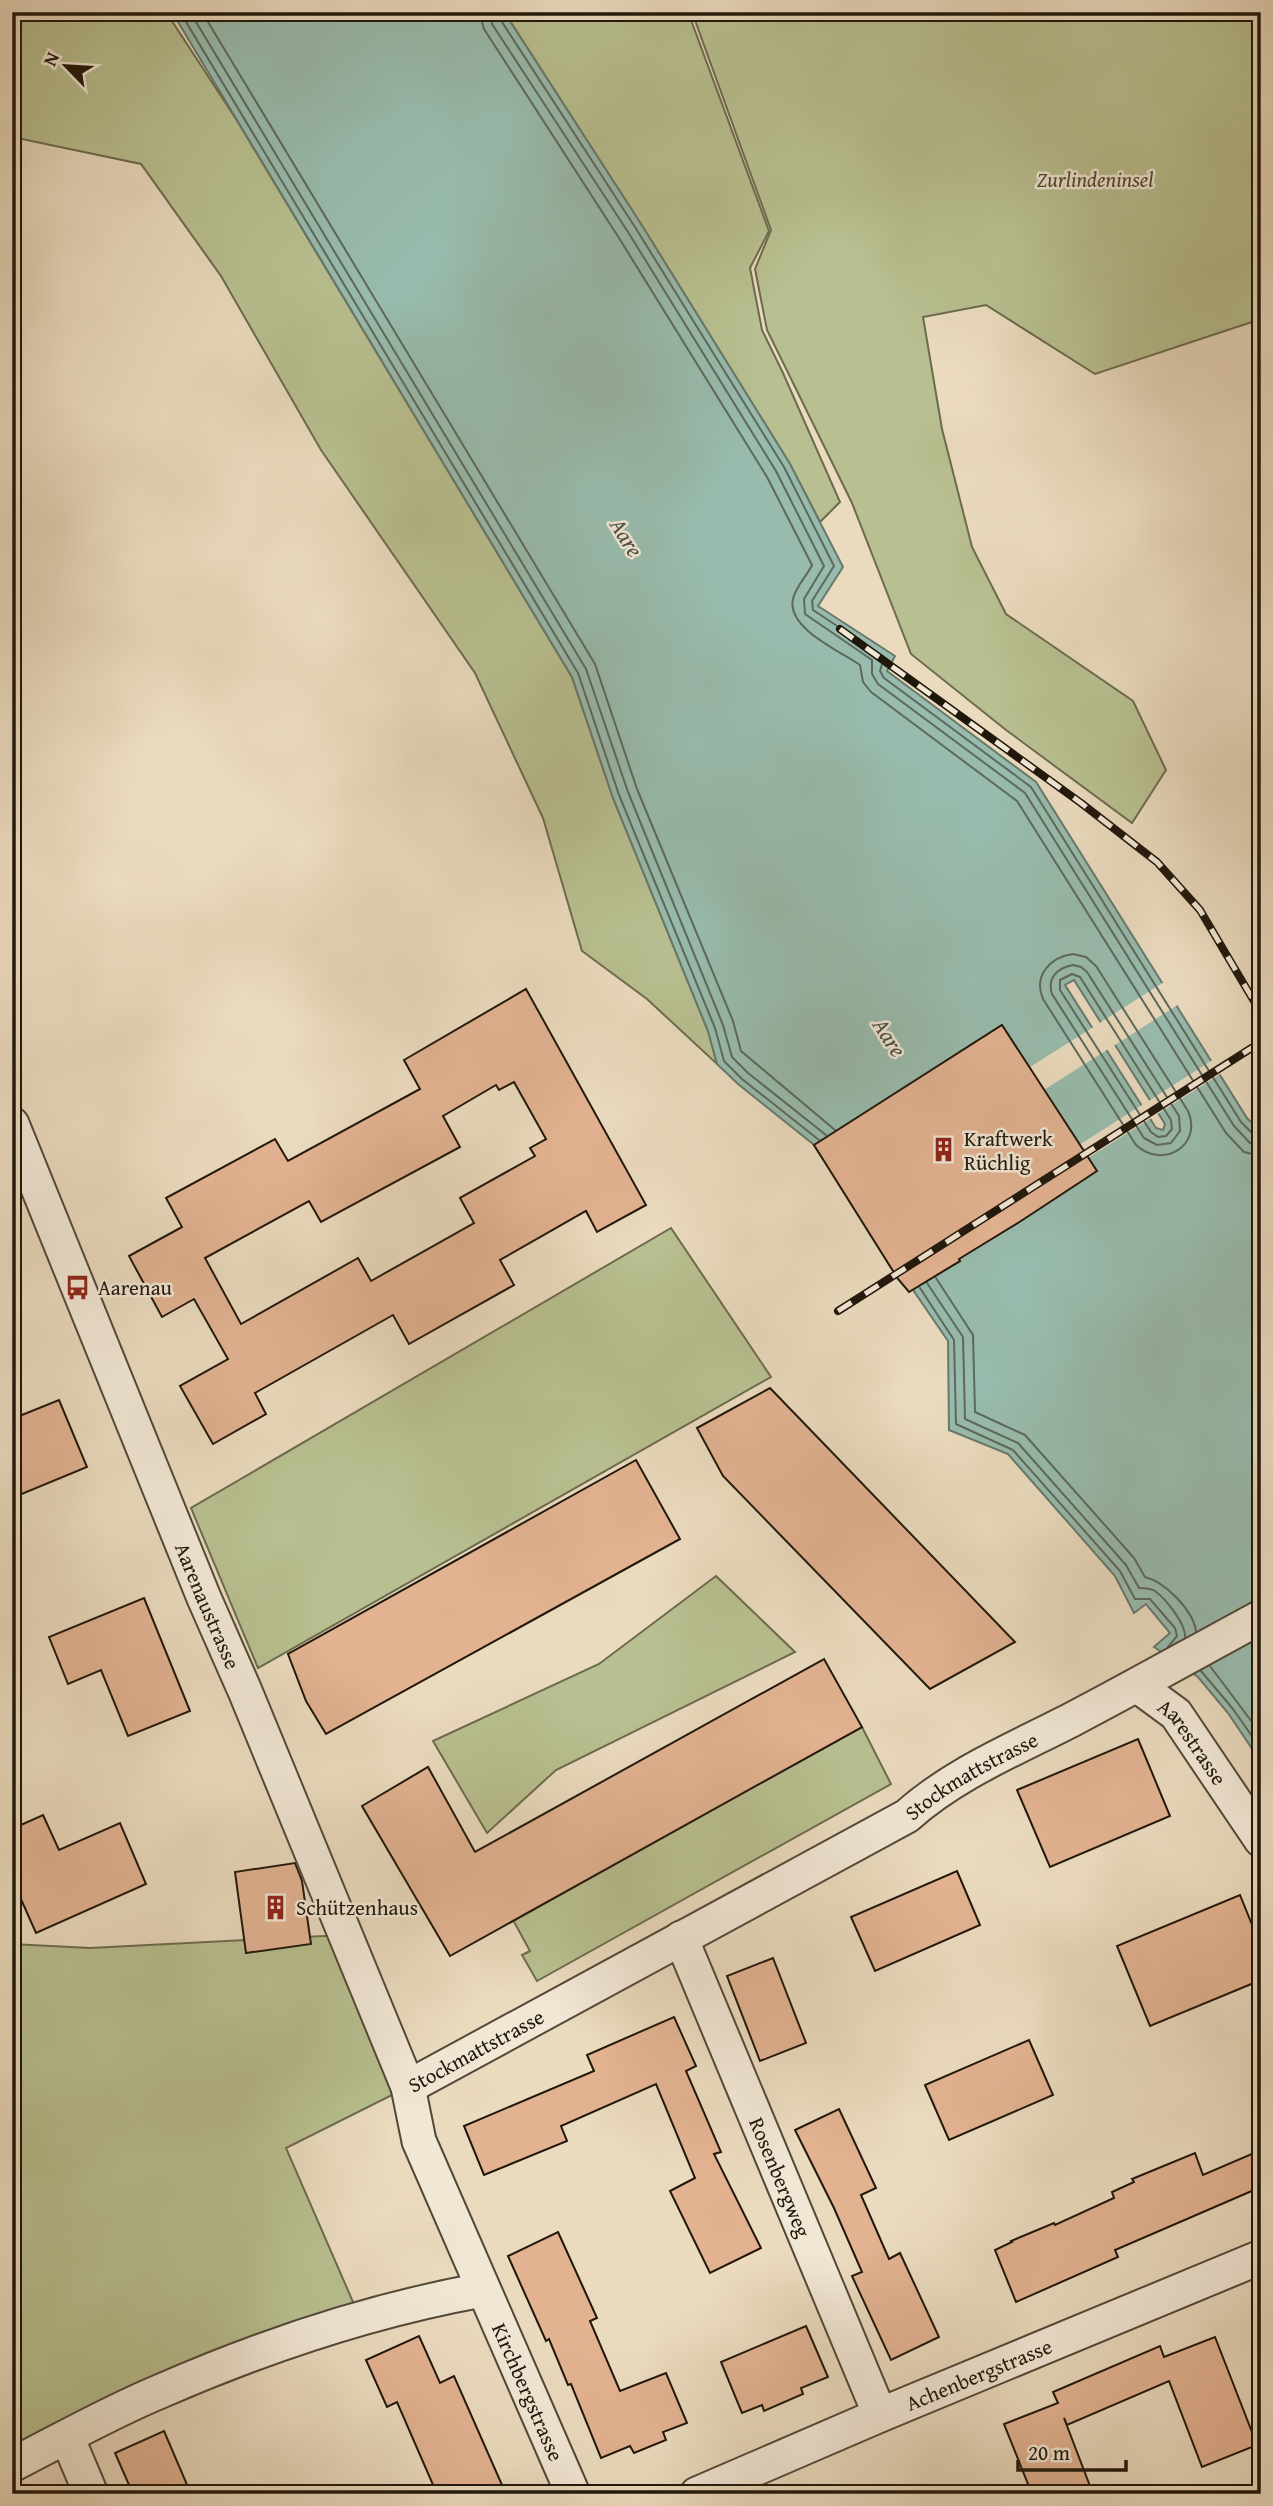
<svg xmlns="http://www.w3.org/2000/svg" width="1273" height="2506" font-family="'Gentium Book Plus',serif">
	<rect width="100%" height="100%" fill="#eadabe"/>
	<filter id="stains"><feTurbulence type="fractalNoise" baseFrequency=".00286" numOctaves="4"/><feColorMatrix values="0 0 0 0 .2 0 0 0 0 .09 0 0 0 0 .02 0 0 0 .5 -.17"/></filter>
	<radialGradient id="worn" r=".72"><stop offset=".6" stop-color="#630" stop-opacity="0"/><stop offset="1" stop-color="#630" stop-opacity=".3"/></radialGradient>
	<!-- green -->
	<g fill="#b8bf90" stroke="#6c6b4e" stroke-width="2">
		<path d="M 12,12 L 166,12 L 236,119 L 572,677 L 613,798 L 708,1031 L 717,1064 L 647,999 L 582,951 L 543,818 L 475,673 L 321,450 L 221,276 L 141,164 L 12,137 Z"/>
		<path d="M 504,12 L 688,12 L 769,231 L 750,268 L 762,330 L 783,373 L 840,502 L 820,522 L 790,464 L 641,224 Z"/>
		<path d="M 692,12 L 1261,12 L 1261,319 L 1095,374 L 986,305 L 923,317 L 942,429 L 972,547 L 1006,614 L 1133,701 L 1166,770 L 1132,823 L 1006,730 L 911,654 L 852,503 L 767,330 L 755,269 L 771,230 Z"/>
		<path d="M 671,1228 L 771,1377 L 258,1668 L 191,1508 Z"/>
		<path d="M 716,1576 L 795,1652 L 556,1770 L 487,1833 L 433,1741 L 599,1664 Z"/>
		<path d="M 862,1727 L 891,1784 L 537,1981 L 522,1955 L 530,1951 L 513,1920 Z"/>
		<path d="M 344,1935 L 408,2087 L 286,2148 L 360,2318 L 12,2465 L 12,1944 L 90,1948 Z"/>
	</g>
	<!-- water -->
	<path fill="#98bbad" stroke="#68796c" stroke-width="2" fill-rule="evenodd" d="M 172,12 L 504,12 L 641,224 L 790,464 L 843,567 L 818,606 L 895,656 L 887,671 L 1036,782 L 1247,1118 L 1261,1132 L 1261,1762 L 1228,1713 L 1198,1677 L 1154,1647 L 1170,1633 L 1146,1604 L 1134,1613 L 1115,1576 L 1008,1454 L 949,1430 L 948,1341 L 813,1144 L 738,1084 L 717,1064 L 708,1031 L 613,798 L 572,677 ZM 1074,980 L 1165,1124 L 1163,1130 L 1156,1128 L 1065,985 Z"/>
	<!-- pier -->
	<g fill="#eadabe">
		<path d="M 1164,982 L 1179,1004 L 1112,1047 L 1098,1024 Z"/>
		<path d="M 1095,1026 L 1110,1048 L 1044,1090 L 1030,1067 Z"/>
		<path d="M 1214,1059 L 1222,1073 L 1156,1115 L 1147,1102 Z"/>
		<path d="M 1145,1103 L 1153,1117 L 1088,1158 L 1079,1145 Z"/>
	</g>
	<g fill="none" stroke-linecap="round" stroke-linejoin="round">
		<!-- shore -->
		<g stroke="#5c695c" stroke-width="2">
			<path d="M 180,12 L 578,673 L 619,795 L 715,1028 L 724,1061 L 742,1079 L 819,1140"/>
			<path d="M 190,12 L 586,669 L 628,792 L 723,1025 L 732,1057 L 748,1073 L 826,1135"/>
			<path d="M 202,12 L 595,664 L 637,789 L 733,1021 L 741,1051 L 835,1130"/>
			<path d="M 479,12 L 484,29 L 619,238 L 767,477 L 812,565 C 807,576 796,586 793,599 C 786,628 840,651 860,665 L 863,682 L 871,692 L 1017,801 L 1226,1133 L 1244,1152 L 1261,1156"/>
			<path d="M 490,12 L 492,24 L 628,232 L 776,471 L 824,566 L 804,599 L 805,614 L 872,660 L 872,674 L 878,684 L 1025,793 L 1234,1126 L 1250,1143 L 1261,1145"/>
			<path d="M 499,12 L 500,19 L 635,227 L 784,467 L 834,566 L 812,601 L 813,610 L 884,657 L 880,671 L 884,678 L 1031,787 L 1241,1122 L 1254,1135 L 1261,1136"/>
			<path d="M 1073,954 L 1086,957 L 1096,966 L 1188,1111 C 1203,1145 1163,1170 1136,1145 L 1043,999 C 1033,976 1050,957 1073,954 Z"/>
			<path d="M 1073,965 L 1081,967 L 1087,972 L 1179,1116 L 1180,1131 L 1171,1143 L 1157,1145 L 1144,1138 L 1052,994 C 1047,978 1057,968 1073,965 Z"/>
			<path d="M 1072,974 L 1080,977 L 1171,1120 L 1172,1129 L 1166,1136 L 1158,1137 L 1151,1132 L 1060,990 L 1060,980 Z"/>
			<path d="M 936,1278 L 973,1335 L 975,1412 L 1025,1435 L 1134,1558 L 1145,1577 C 1165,1582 1193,1610 1196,1631"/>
			<path d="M 927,1283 L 963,1337 L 965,1419 L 1018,1443 L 1126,1565 L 1139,1588 C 1144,1588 1150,1588 1155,1591 C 1166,1599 1186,1624 1185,1637"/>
			<path d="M 920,1288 L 954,1340 L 956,1424 L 1013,1450 L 1120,1571 L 1135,1599 L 1150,1599 L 1175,1628 L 1177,1636 L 1168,1647"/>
			<path d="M 1210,1666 L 1261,1734"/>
			<path d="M 1201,1671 L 1233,1709 L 1261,1749"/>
		</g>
	</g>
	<!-- building -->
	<g fill="#e2b291" stroke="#20170b" stroke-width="2" fill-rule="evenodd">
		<path d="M 526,989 L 646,1205 L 597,1232 L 586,1211 L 500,1260 L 514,1285 L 409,1344 L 393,1315 L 255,1393 L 266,1414 L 213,1444 L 180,1386 L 228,1359 L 194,1299 L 162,1317 L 129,1256 L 182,1227 L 166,1198 L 275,1139 L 288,1161 L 420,1089 L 404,1060 ZM 514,1082 L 546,1139 L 530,1148 L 535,1156 L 460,1198 L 474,1223 L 371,1281 L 358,1258 L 241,1324 L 205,1258 L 309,1201 L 321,1222 L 460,1147 L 443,1116 L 496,1085 L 499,1090 Z"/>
		<path d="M 1002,1025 L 1097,1171 L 1021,1221 L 959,1259 L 960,1261 L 909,1292 L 898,1279 L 814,1145 Z"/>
		<path d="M 770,1388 L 1015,1642 L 930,1689 L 723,1476 L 697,1428 Z"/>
		<path d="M 59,1400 L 87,1467 L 12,1498 L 12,1419 Z"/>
		<path d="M 636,1460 L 680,1539 L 326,1734 L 306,1701 L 288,1654 Z"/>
		<path d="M 144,1598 L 190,1711 L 128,1736 L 101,1670 L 68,1684 L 49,1637 Z"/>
		<path d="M 824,1659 L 862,1727 L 450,1956 L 362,1806 L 428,1767 L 475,1852 Z"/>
		<path d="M 1138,1739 L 1170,1816 L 1050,1867 L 1017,1790 Z"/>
		<path d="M 43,1815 L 59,1850 L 120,1823 L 146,1884 L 36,1933 L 12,1879 L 12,1829 Z"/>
		<path d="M 295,1863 L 302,1881 L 311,1944 L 246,1953 L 235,1872 Z"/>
		<path d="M 957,1871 L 980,1925 L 875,1971 L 851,1917 Z"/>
		<path d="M 1240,1895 L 1261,1947 L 1261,1980 L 1150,2026 L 1117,1946 Z"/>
		<path d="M 773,1958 L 806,2043 L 760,2061 L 727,1976 Z"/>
		<path d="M 674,2017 L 696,2066 L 686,2071 L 721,2152 L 714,2154 L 761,2248 L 710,2273 L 670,2191 L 695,2178 L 656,2084 L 561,2126 L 567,2141 L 484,2175 L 464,2126 L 594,2071 L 587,2055 Z"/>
		<path d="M 1029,2040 L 1053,2095 L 949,2140 L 925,2085 Z"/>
		<path d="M 839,2109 L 876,2188 L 861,2195 L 889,2259 L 900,2253 L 939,2337 L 891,2360 L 852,2276 L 862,2272 L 834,2208 L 795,2130 Z"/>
		<path d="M 1261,2150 L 1261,2187 L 1115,2250 L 1118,2257 L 1016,2302 L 995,2250 L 1012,2242 L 1011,2241 L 1054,2223 L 1055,2225 L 1114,2198 L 1112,2192 L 1134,2182 L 1132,2179 L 1195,2153 L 1203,2175 Z"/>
		<path d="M 558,2232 L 597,2318 L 590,2321 L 620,2391 L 666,2373 L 687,2423 L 663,2432 L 666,2440 L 634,2453 L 630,2446 L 601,2458 L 571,2384 L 568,2385 L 549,2339 L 546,2341 L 508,2256 Z"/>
		<path d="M 806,2326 L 828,2377 L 801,2388 L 803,2394 L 764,2411 L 762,2405 L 742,2413 L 721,2362 Z"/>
		<path d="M 419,2336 L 440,2383 L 454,2376 L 506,2494 L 437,2494 L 397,2402 L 387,2407 L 366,2360 Z"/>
		<path d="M 1215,2337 L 1257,2445 L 1202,2467 L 1169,2381 L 1067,2425 L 1064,2418 L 1093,2494 L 1032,2494 L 1004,2424 L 1058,2403 L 1053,2392 L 1160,2346 L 1164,2357 Z"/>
		<path d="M 164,2431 L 191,2494 L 133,2494 L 115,2453 Z"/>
	</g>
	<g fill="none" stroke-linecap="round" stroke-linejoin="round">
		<defs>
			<g id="street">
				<path id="s1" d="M 12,1124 L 204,1598 L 245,1691 L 408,2087 L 419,2141 L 573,2494"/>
				<path id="s2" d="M 1138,1686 L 1176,1714 L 1261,1840"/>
				<path id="s3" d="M 681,1938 L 880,2415"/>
				<path id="s4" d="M 408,2087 L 907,1816 C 955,1773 1017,1748 1073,1719 C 1136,1686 1198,1651 1261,1617"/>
				<path d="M 67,2437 L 91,2494"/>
				<path d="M 12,2465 C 61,2440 110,2412 161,2391 C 264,2346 372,2310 482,2290"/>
				<path id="s5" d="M 697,2494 L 880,2415 L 1261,2257"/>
			</g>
		</defs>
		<!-- street casing -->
		<use href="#street" stroke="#524838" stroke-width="37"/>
		<!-- street -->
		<use href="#street" stroke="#f1e7d5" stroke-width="33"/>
		<defs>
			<g id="rail">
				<path d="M 840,629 L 1081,803 L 1157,862 L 1200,910 L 1261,1013"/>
				<path d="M 838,1311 L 1261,1042"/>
			</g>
		</defs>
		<!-- rail casing -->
		<use href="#rail" stroke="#20170b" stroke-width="8"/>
		<!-- rail -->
		<use href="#rail" stroke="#f1e7d5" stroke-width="5" stroke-dasharray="16" stroke-linecap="butt"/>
	</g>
	<!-- icons -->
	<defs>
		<symbol id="building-bare" viewBox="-9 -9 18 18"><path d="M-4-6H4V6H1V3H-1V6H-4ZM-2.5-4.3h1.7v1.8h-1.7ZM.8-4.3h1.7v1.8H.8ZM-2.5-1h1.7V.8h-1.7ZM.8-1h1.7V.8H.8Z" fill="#8f2418" stroke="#f1e7d5" stroke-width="2.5" paint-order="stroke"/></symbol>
		<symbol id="bus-bare" viewBox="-9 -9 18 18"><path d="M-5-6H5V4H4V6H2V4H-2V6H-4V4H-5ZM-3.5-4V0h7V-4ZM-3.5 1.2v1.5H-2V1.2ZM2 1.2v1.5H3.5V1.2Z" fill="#8f2418" stroke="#f1e7d5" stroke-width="2.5" paint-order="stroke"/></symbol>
	</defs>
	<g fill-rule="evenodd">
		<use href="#building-bare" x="926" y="1132" width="35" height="35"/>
		<use href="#bus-bare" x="60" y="1270" width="35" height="35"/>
		<use href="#building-bare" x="258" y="1890" width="35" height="35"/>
	</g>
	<g text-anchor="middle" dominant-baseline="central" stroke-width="5" stroke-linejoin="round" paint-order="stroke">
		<!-- park labels -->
		<g font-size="21" font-style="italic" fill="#4e4933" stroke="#f1e7d5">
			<text x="1095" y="179">Zurlindeninsel</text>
		</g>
		<!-- poi labels -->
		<g font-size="21" fill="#20170b" stroke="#f1e7d5" text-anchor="start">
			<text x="964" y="1138">Kraftwerk<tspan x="964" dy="24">Rüchlig</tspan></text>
			<text x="98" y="1287">Aarenau</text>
			<text x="296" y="1907">Schützenhaus</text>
		</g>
		<!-- street labels -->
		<g font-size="21" fill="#20170b" stroke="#f1e7d5">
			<text stroke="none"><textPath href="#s1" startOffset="520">Aarenaustrasse</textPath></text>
			<text stroke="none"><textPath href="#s2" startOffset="79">Aarestrasse</textPath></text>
			<text stroke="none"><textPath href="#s4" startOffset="644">Stockmattstrasse</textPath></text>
			<text stroke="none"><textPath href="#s4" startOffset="77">Stockmattstrasse</textPath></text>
			<text stroke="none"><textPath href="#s3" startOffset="259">Rosenbergweg</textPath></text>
			<text stroke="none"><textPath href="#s5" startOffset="306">Achenbergstrasse</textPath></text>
			<text stroke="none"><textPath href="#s1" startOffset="1370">Kirchbergstrasse</textPath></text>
		</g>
		<!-- water labels -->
		<g font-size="23" font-style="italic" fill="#4a5044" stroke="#f1e7d5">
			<text transform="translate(627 537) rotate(58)">Aare</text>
			<text transform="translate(890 1037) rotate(57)">Aare</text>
		</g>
	</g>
	<!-- margin -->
	<rect width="1273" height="2506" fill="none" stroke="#eadabe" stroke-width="42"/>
	<rect x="14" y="14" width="1245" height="2478" fill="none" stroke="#20170b" stroke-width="3.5"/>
	<rect x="21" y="21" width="1231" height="2464" fill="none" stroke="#20170b" stroke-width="2"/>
	<!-- north arrow -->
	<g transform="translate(66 66) rotate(295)" stroke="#f1e7d5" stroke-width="5" paint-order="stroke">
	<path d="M0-5L12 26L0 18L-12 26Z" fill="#20170b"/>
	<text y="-10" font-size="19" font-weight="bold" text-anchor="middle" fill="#20170b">N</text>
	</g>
	<!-- scale -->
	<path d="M1018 2460v10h108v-10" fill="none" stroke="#20170b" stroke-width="3.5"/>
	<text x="1028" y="2460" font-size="21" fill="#20170b" stroke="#f1e7d5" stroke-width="5" paint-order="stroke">20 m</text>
	<rect width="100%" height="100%" filter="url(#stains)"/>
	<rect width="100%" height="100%" fill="url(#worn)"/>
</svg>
